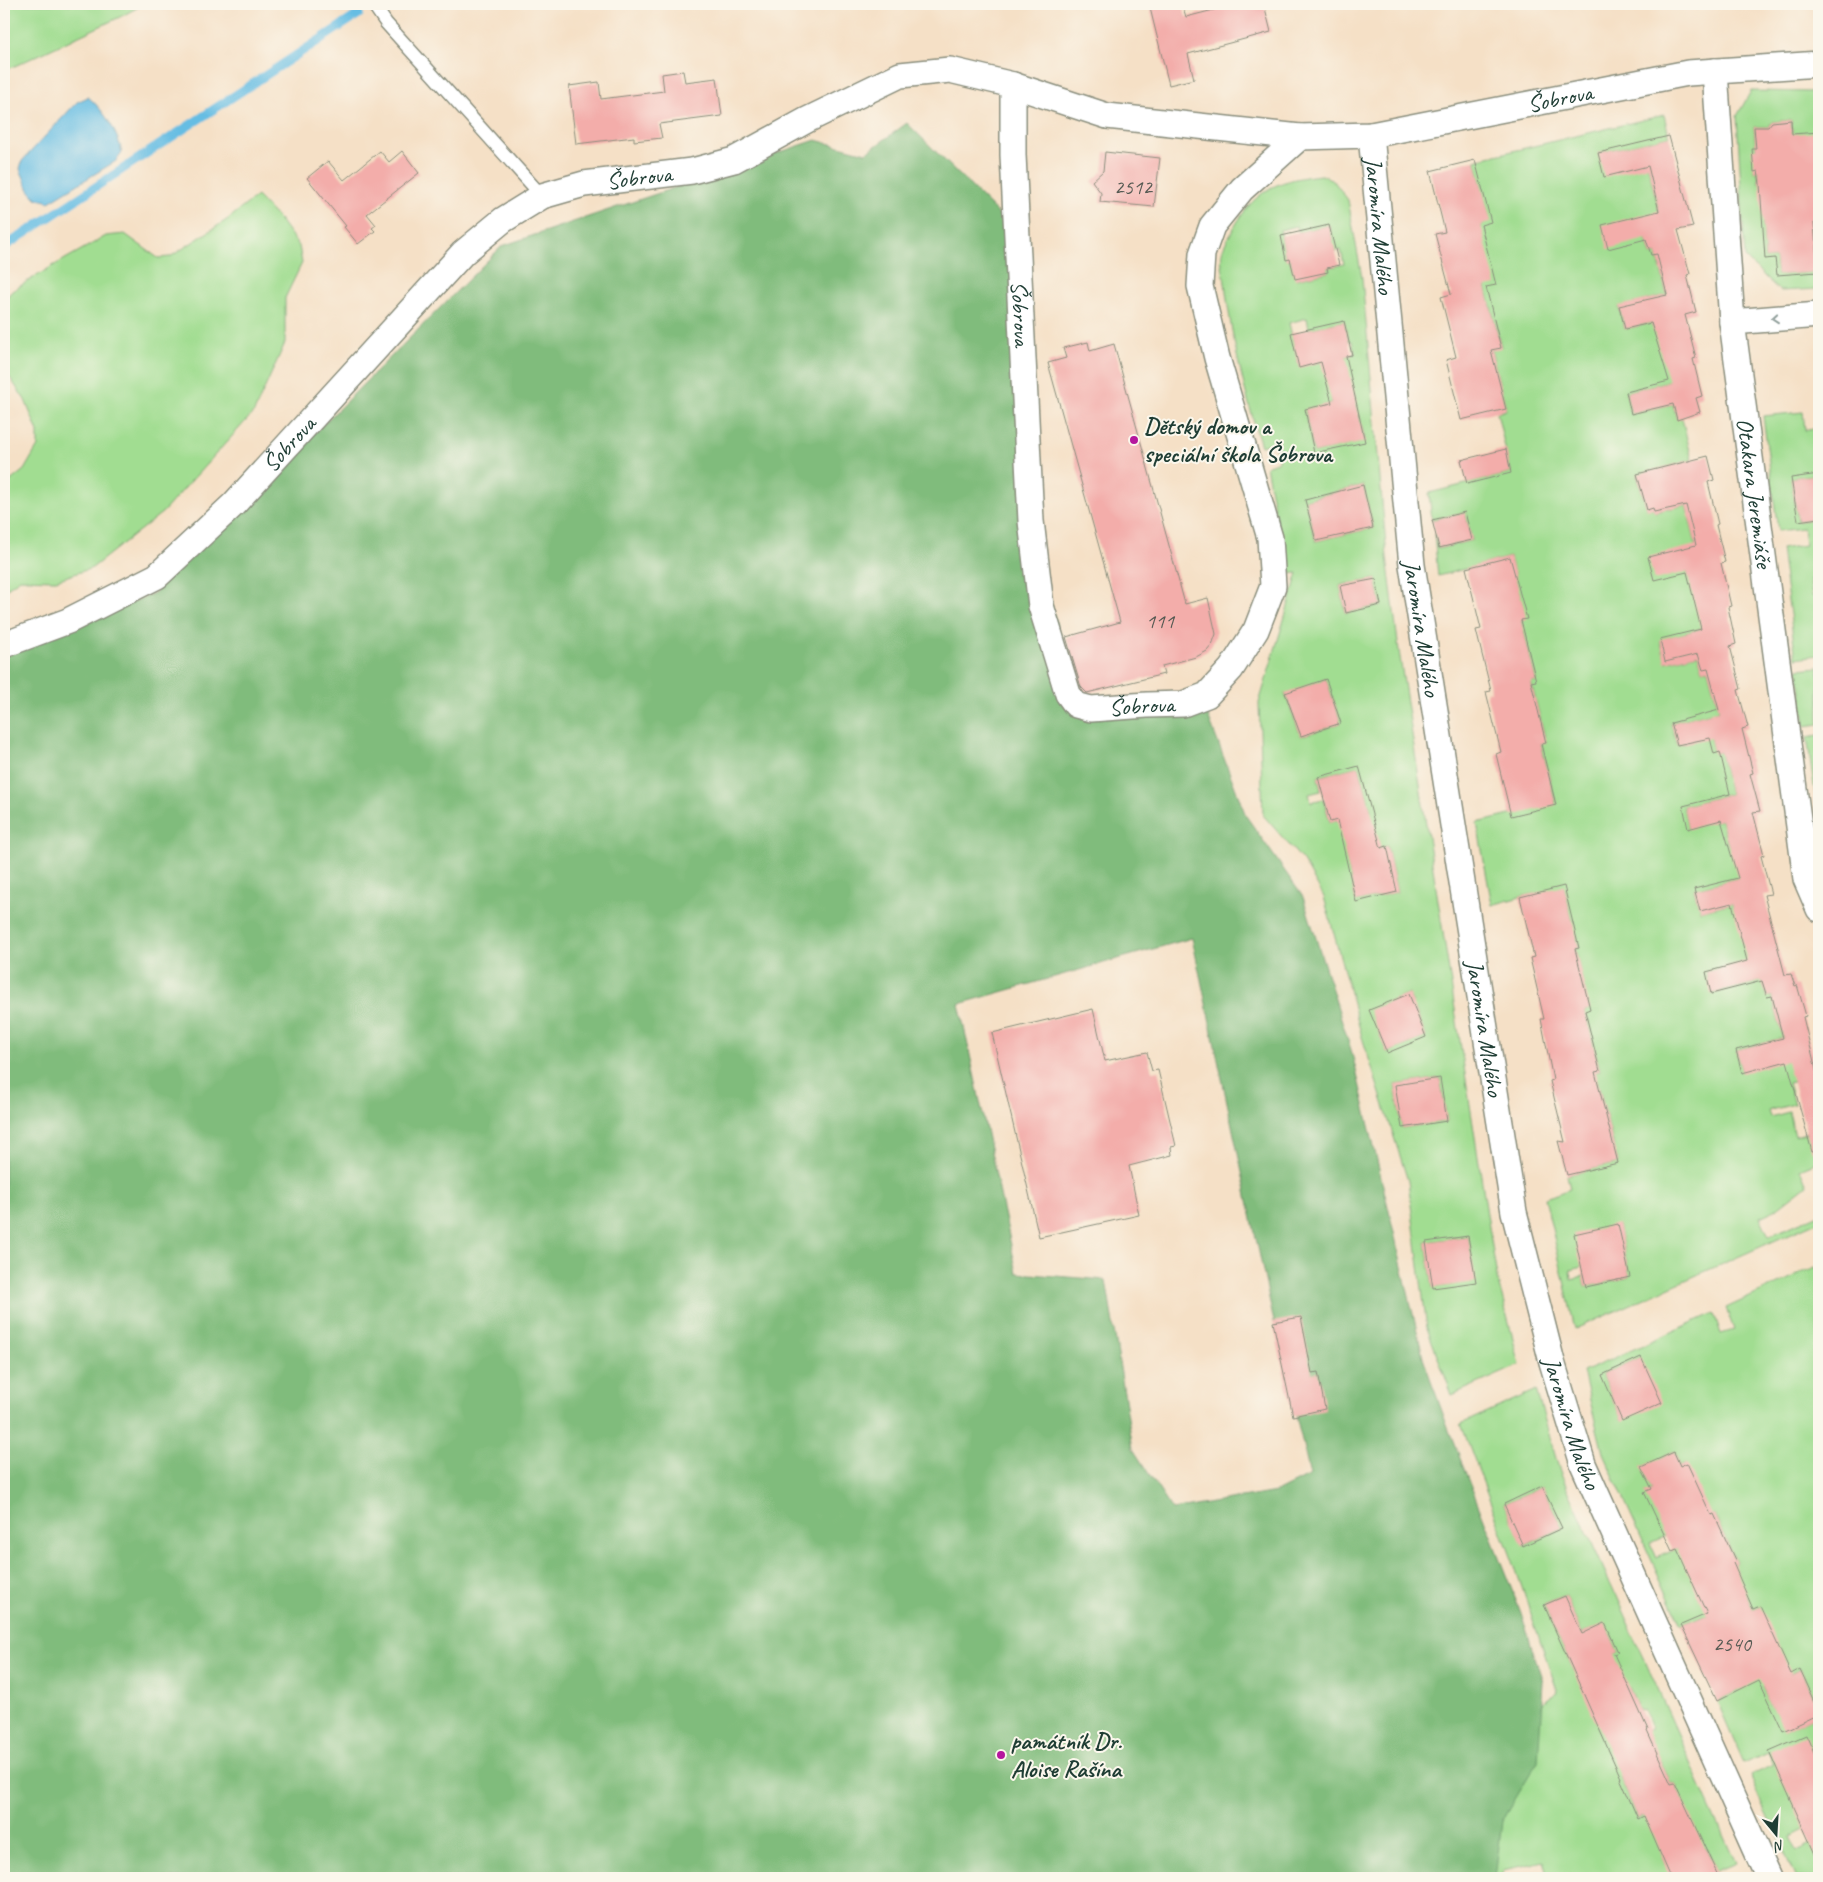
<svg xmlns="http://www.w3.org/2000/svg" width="1823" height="1882" font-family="Caveat,sans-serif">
	<rect width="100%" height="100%" fill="#fbf7ec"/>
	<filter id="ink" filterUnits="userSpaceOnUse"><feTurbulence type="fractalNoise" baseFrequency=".02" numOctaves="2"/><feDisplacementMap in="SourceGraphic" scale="10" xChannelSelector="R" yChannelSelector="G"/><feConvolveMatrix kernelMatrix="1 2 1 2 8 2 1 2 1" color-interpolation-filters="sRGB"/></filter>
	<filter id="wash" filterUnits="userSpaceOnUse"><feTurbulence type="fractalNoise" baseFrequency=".0096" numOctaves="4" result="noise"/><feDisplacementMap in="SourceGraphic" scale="20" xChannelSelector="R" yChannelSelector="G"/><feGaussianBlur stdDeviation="1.12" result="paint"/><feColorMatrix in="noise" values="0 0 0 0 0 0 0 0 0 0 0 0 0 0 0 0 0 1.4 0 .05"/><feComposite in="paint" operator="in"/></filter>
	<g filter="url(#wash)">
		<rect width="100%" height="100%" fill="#f5e0c6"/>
		<!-- green -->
		<g fill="#a1dd91" stroke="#608d62" fill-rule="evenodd">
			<path d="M 4,4 L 144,4 L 120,17 L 4,71 Z"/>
			<path d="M 1751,91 L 1819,92 L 1819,289 L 1780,291 L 1745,258 L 1737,116 ZM 1791,120 L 1796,181 L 1759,183 L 1758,171 L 1754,172 L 1756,149 L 1754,127 L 1768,127 L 1772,122 ZM 1814,220 L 1818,272 L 1777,275 L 1775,258 L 1765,259 L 1763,223 Z"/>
			<path d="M 1664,115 L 1669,136 L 1599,153 L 1648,166 L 1659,211 L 1646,239 L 1651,255 L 1657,254 L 1667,295 L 1619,307 L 1625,329 L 1651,323 L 1673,380 L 1626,392 L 1631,414 L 1673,404 L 1677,419 L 1682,418 L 1692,460 L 1637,475 L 1647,509 L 1653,508 L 1655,512 L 1686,505 L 1696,545 L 1687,572 L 1707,627 L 1660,640 L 1666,662 L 1698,654 L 1703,670 L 1708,669 L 1719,710 L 1671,723 L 1677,745 L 1710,737 L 1714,753 L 1720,752 L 1730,794 L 1683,806 L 1688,828 L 1721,820 L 1727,841 L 1742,877 L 1694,889 L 1700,911 L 1732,903 L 1753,960 L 1706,972 L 1712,994 L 1762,981 L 1767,997 L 1772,996 L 1783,1038 L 1736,1050 L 1742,1072 L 1819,1052 L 1819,1075 L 1788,1083 L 1794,1104 L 1768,1111 L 1770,1117 L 1789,1112 L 1795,1136 L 1819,1129 L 1819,1161 L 1800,1169 L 1807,1185 L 1775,1210 L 1760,1217 L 1769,1236 L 1819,1214 L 1819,1221 L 1575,1329 L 1545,1198 L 1570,1189 L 1567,1175 L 1618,1163 L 1595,1072 L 1600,1071 L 1585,1011 L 1589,1009 L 1575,949 L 1579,948 L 1564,887 L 1520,897 L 1492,905 L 1477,823 L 1556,804 L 1541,744 L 1546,742 L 1531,682 L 1536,681 L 1521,620 L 1526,619 L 1510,557 L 1438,576 L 1434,534 L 1438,549 L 1472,540 L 1465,512 L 1432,520 L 1429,493 L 1511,473 L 1497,413 L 1506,410 L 1491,350 L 1501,347 L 1486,287 L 1481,225 L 1490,221 L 1475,160 ZM 1618,1225 L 1630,1277 L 1586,1287 L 1584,1276 L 1571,1279 L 1570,1270 L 1582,1267 Z"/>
			<path d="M 1322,175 L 1333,180 L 1348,200 L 1362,278 L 1387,557 L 1399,651 L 1497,1278 L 1520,1365 L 1452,1395 L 1427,1328 L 1408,1181 L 1362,1037 L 1324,897 L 1303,861 L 1263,815 L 1259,703 L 1298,573 L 1287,574 L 1266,466 L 1279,461 L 1274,442 L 1261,446 C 1245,393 1231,339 1225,283 C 1224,274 1220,262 1222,253 C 1224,244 1230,235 1235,226 C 1256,189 1280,179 1322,175 ZM 1329,225 L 1335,251 L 1341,250 L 1344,264 L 1327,268 L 1328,272 L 1296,279 L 1290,259 L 1286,259 L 1280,230 L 1297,226 L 1299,232 ZM 1307,318 L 1309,329 L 1344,321 L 1349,341 L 1352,341 L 1355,354 L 1299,367 L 1289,323 ZM 1354,393 L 1365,441 L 1314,453 L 1305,410 L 1332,403 L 1331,398 ZM 1363,485 L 1373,528 L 1316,541 L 1305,500 ZM 1376,579 L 1381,605 L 1346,613 L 1340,586 L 1349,583 L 1350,584 ZM 1326,679 L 1341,723 L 1301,736 L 1285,694 ZM 1359,766 L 1371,811 L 1330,822 L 1323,799 L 1311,802 L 1309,794 L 1321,791 L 1318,777 ZM 1387,846 L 1397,892 L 1356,902 L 1346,856 ZM 1409,994 L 1426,1037 L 1387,1053 L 1370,1010 ZM 1440,1078 L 1447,1121 L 1402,1128 L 1395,1085 ZM 1468,1236 L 1475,1281 L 1433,1288 L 1426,1242 Z"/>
			<path d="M 257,196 L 280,220 L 299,246 L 302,263 L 285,298 L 285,343 L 254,412 L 163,512 L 92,568 L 56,580 L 20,579 L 7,588 L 4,593 L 4,486 L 24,470 L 38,446 L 38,432 L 25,400 L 4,369 L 4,300 L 12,291 L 51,267 L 106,236 L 125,234 L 158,258 L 170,257 L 228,219 Z"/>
			<path d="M 1803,412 L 1805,430 L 1819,428 L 1819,474 L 1791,478 L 1798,521 L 1819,518 L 1819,565 L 1814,566 L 1816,578 L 1810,579 L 1812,596 L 1818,595 L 1819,655 L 1796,658 L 1781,549 L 1805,545 L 1803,528 L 1778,531 L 1763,416 Z"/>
			<path d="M 1819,667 L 1819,724 L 1805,726 L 1798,669 Z"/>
			<path d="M 1819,735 L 1819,792 L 1815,793 L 1807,737 Z"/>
			<path d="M 1819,1265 L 1819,1710 L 1800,1669 L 1762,1687 L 1784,1730 L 1819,1714 L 1819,1764 L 1812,1748 L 1796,1805 L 1819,1795 L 1819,1823 L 1790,1837 L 1797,1851 L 1818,1841 L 1819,1878 L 1797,1878 L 1750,1776 L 1773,1765 L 1767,1752 L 1744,1763 L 1717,1701 L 1739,1690 L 1760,1606 L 1753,1609 L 1747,1596 L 1681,1625 L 1603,1453 L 1583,1372 L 1714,1313 L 1721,1334 L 1734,1330 L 1726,1308 ZM 1641,1357 L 1622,1420 L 1602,1375 ZM 1674,1452 L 1680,1466 L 1687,1463 L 1652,1507 L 1645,1492 L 1652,1489 L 1642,1467 ZM 1714,1514 L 1736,1562 L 1716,1571 L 1678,1548 L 1657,1558 L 1650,1543 Z"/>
			<path d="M 1536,1390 L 1560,1472 L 1736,1863 L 1714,1872 L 1716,1878 L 1706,1878 L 1711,1876 L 1714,1868 L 1706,1848 L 1657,1844 L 1671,1878 L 1548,1878 L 1543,1861 L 1503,1870 L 1504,1878 L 1481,1878 L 1512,1720 L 1558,1693 L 1515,1567 L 1461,1424 ZM 1542,1486 L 1562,1528 L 1524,1546 L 1504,1504 ZM 1565,1596 L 1582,1634 L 1605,1624 L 1618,1652 L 1574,1672 L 1544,1605 ZM 1629,1687 L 1640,1711 L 1643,1710 L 1651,1729 L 1630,1737 L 1589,1705 ZM 1660,1760 L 1671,1784 L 1675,1783 L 1682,1799 L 1638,1819 L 1620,1778 Z"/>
		</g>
		<!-- forest -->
		<path fill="#80bc7b" stroke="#507c58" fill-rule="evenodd" d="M 907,123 L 1017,232 L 1031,521 L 1076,705 L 1183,704 L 1206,711 L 1246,816 L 1303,897 L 1352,1053 L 1424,1361 L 1448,1428 L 1521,1613 L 1543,1682 L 1538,1761 L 1502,1821 L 1495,1878 L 4,1878 L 4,657 L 154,593 L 502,246 L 816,140 L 866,153 ZM 1192,938 L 1272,1313 L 1310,1475 L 1276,1492 L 1172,1510 L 1133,1449 L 1106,1280 L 1017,1273 L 959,1004 Z"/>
		<!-- water -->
		<path fill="#66bde3" stroke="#427d8c" d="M 88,97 C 104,110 118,133 122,153 L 116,161 L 49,202 L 36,198 L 29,190 L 20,169 L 22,161 L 77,102 Z"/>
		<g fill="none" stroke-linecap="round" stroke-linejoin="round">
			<!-- stream -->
			<path stroke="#66bde3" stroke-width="9" d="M 4,247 L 359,14"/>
		</g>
		<g id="blocks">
			<!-- building -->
			<g fill="#f3adaa">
				<path d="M 1149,4 L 1182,4 L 1186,17 L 1237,4 L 1264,4 L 1271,32 L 1188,54 L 1194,79 L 1169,85 Z"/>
				<path d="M 683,71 L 685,82 L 717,78 L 722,116 L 659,124 L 662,138 L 634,141 L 634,137 L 576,144 L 569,86 L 599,82 L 601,99 L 664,91 L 662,74 Z"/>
				<path d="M 1791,120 L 1792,134 L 1819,132 L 1819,223 L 1814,223 L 1818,272 L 1777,275 L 1775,258 L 1765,259 L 1760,184 L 1758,171 L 1754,172 L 1752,149 L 1756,149 L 1754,127 L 1768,127 L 1772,122 Z"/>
				<path d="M 1669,136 L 1693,227 L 1678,230 L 1690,274 L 1687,275 L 1696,312 L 1685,315 L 1696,358 L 1693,359 L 1702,396 L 1696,398 L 1700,412 L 1677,420 L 1673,404 L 1631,414 L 1626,392 L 1669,381 L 1651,323 L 1625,329 L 1619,306 L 1667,295 L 1657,254 L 1651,255 L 1646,239 L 1608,249 L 1602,225 L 1659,211 L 1648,166 L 1604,177 L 1598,153 Z"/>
				<path d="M 380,151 L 389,162 L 402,151 L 419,173 L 367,214 L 376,225 L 372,228 L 375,231 L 358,244 L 344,227 L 346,226 L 307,178 L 328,161 L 344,180 Z"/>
				<path d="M 1105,152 L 1160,158 L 1154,207 L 1100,202 L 1101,193 L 1092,181 L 1103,171 Z"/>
				<path d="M 1475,160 L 1491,222 L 1481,225 L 1496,285 L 1486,287 L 1501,348 L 1491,350 L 1506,409 L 1461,420 L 1446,360 L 1456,357 L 1441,297 L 1451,294 L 1435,234 L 1445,232 L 1430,171 Z"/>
				<path d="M 1329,225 L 1339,265 L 1327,268 L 1328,272 L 1295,279 L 1290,259 L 1286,260 L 1281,236 Z"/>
				<path d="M 1344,321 L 1352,355 L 1346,356 L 1365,442 L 1314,453 L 1305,409 L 1332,403 L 1321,362 L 1299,368 L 1291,333 Z"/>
				<path d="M 1088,342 L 1090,351 L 1114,344 L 1185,604 L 1208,598 L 1216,634 L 1212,645 L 1207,651 L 1196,657 L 1162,666 L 1164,674 L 1087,693 L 1081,687 L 1066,637 L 1120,622 L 1048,363 L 1066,358 L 1063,348 Z"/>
				<path d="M 1506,449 L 1511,473 L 1467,484 L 1461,460 Z"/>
				<path d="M 1708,456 L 1714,480 L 1708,482 L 1718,524 L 1716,525 L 1725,562 L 1721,563 L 1731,606 L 1728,607 L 1736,644 L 1730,646 L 1741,689 L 1738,690 L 1748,727 L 1742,729 L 1753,773 L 1750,774 L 1760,811 L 1753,812 L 1764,855 L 1761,856 L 1771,894 L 1764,895 L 1785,975 L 1791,974 L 1795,986 L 1797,985 L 1806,1016 L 1803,1017 L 1819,1082 L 1819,1151 L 1812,1152 L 1787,1061 L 1742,1073 L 1736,1050 L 1783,1038 L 1772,996 L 1767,997 L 1762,981 L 1711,994 L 1706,972 L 1747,961 L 1732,903 L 1700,911 L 1694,889 L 1738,878 L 1721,820 L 1688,829 L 1683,806 L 1730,794 L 1720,752 L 1714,754 L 1710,738 L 1677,745 L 1671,723 L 1719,710 L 1708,669 L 1703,670 L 1698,654 L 1665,662 L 1660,639 L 1701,629 L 1687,572 L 1654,580 L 1648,557 L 1696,545 L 1686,505 L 1654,512 L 1653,508 L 1647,510 L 1637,474 Z"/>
				<path d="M 1819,474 L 1819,518 L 1798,521 L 1791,478 Z"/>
				<path d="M 1363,485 L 1373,528 L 1316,541 L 1305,500 Z"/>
				<path d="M 1465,512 L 1472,540 L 1439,548 L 1432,520 Z"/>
				<path d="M 1510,557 L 1527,619 L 1521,620 L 1536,681 L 1531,682 L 1546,743 L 1541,744 L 1556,805 L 1511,816 L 1496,754 L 1501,752 L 1486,692 L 1491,691 L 1476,630 L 1481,629 L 1466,568 Z"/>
				<path d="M 1376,579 L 1381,605 L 1346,613 L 1340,586 Z"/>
				<path d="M 1326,679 L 1341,723 L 1301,736 L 1285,693 Z"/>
				<path d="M 1359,766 L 1381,848 L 1387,846 L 1397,892 L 1356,902 L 1337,820 L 1330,822 L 1318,777 Z"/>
				<path d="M 1564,886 L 1579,948 L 1575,949 L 1590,1009 L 1585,1011 L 1600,1071 L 1595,1072 L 1618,1163 L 1567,1175 L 1558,1141 L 1565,1142 L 1550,1081 L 1553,1080 L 1541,1019 L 1544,1019 L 1530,958 L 1534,957 L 1520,897 Z"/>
				<path d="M 1409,994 L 1426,1037 L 1387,1053 L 1369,1010 Z"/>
				<path d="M 1093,1009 L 1105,1061 L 1147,1052 L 1152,1071 L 1158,1070 L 1176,1146 L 1171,1147 L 1172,1155 L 1129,1166 L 1139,1215 L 1039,1237 L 992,1033 Z"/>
				<path d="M 1440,1078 L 1447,1121 L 1402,1128 L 1395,1085 Z"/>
				<path d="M 1618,1224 L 1630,1277 L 1586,1287 L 1574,1234 Z"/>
				<path d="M 1468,1236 L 1476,1282 L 1433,1288 L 1426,1242 Z"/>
				<path d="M 1301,1317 L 1312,1373 L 1318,1372 L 1325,1409 L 1293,1416 L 1273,1322 Z"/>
				<path d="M 1641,1357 L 1662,1403 L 1622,1421 L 1602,1375 Z"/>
				<path d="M 1674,1452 L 1680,1466 L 1687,1463 L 1711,1515 L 1714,1514 L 1736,1562 L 1733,1563 L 1753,1609 L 1760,1606 L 1791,1674 L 1800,1669 L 1819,1710 L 1819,1714 L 1783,1731 L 1759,1680 L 1717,1701 L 1681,1625 L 1707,1614 L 1677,1549 L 1672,1551 L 1644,1492 L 1652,1489 L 1641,1467 Z"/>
				<path d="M 1542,1486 L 1562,1528 L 1523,1546 L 1504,1504 Z"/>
				<path d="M 1565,1596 L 1582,1634 L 1605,1623 L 1618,1652 L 1614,1654 L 1648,1730 L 1647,1731 L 1671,1784 L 1675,1783 L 1719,1878 L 1671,1878 L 1644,1816 L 1638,1819 L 1620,1778 L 1621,1778 L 1544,1605 Z"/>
				<path d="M 1806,1735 L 1819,1764 L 1819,1863 L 1769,1751 Z"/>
			</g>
		</g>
	</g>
	<g filter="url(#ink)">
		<use href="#blocks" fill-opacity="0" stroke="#8a8e7d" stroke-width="1"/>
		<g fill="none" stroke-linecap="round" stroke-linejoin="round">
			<defs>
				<path id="lane" d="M 373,4 L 386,23 L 542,196"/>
				<g id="street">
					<path id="s1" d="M 1715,71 L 1732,322 L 1806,879 L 1819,909"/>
					<path id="s2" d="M 1013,85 L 1013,155 L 1031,521 L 1041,606 L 1068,694 L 1076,705 L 1091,709 L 1147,705 L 1183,704 L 1207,695 L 1231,669 L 1256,630 L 1273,586 L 1270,538 L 1217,358 L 1200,286 L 1202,254 L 1212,226 L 1242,189 L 1300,137"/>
					<path id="s3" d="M 1371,135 L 1412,565 L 1514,1212 L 1552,1362 L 1583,1464 L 1769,1878"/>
					<path d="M 1732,322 L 1819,315"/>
					<path id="s4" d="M 4,645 L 68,621 L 157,576 L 234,504 L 463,253 L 503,220 L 542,196 L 584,184 L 692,171 L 734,160 L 807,120 L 900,75 L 950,70 L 1013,85 L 1107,116 L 1300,137 L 1371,135 L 1688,73 L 1819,64"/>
				</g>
			</defs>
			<!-- lane casing -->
			<use href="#lane" stroke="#8a8e7d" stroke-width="15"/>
			<!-- street casing -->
			<use href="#street" stroke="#8a8e7d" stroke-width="28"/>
			<!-- lane -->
			<use href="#lane" stroke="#fff" stroke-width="12"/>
			<!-- street -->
			<use href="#street" stroke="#fff" stroke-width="25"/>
		</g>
		<!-- one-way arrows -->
		<defs><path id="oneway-chevron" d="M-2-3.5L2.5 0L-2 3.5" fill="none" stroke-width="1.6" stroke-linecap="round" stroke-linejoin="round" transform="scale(1.25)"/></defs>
		<use stroke="#8f9e9a" href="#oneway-chevron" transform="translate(1775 318) rotate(175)"/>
	</g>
	<!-- markers -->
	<g fill="#b5179e" stroke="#fbf7ec" stroke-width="2">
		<circle cx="1134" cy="440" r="5"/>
		<circle cx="1001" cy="1755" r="5"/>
	</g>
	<g text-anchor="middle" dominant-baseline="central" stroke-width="4" stroke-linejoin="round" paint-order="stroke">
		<!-- number labels -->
		<g font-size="21" fill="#545952">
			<text x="1133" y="187">2512</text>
			<text x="1160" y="621">111</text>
			<text x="1732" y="1644">2540</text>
		</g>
		<!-- street labels -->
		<g font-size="24" fill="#1f3d34" stroke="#fbf7ec">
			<text stroke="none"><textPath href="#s4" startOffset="1765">Šobrova</textPath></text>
			<text stroke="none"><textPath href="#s4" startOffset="810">Šobrova</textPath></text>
			<text stroke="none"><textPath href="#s3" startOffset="91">Jaromíra Malého</textPath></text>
			<text stroke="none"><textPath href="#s2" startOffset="229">Šobrova</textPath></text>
			<text stroke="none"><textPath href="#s4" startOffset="355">Šobrova</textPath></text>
			<text stroke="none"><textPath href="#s1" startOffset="424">Otakara Jeremiáše</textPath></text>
			<text stroke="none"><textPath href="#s3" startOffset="496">Jaromíra Malého</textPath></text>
			<text stroke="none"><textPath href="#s2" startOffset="694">Šobrova</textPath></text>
			<text stroke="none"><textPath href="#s3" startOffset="901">Jaromíra Malého</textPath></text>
			<text stroke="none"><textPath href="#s3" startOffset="1306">Jaromíra Malého</textPath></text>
		</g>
		<!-- poi labels -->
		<g font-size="24" font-weight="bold" fill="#1f3d34" stroke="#fbf7ec" text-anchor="start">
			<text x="1144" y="426">Dětský domov a<tspan x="1144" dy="28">speciální škola Šobrova</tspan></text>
			<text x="1011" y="1741">památník Dr.<tspan x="1011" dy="28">Aloise Rašína</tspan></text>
		</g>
	</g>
	<!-- margin -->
	<rect width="1823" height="1882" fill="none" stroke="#fbf7ec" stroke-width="20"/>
	<!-- north arrow -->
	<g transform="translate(1776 1834) rotate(162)" stroke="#fbf7ec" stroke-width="4" paint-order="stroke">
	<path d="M0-4L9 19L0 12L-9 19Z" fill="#1f3d34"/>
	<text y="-8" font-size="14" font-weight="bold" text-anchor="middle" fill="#1f3d34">N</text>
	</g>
</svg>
